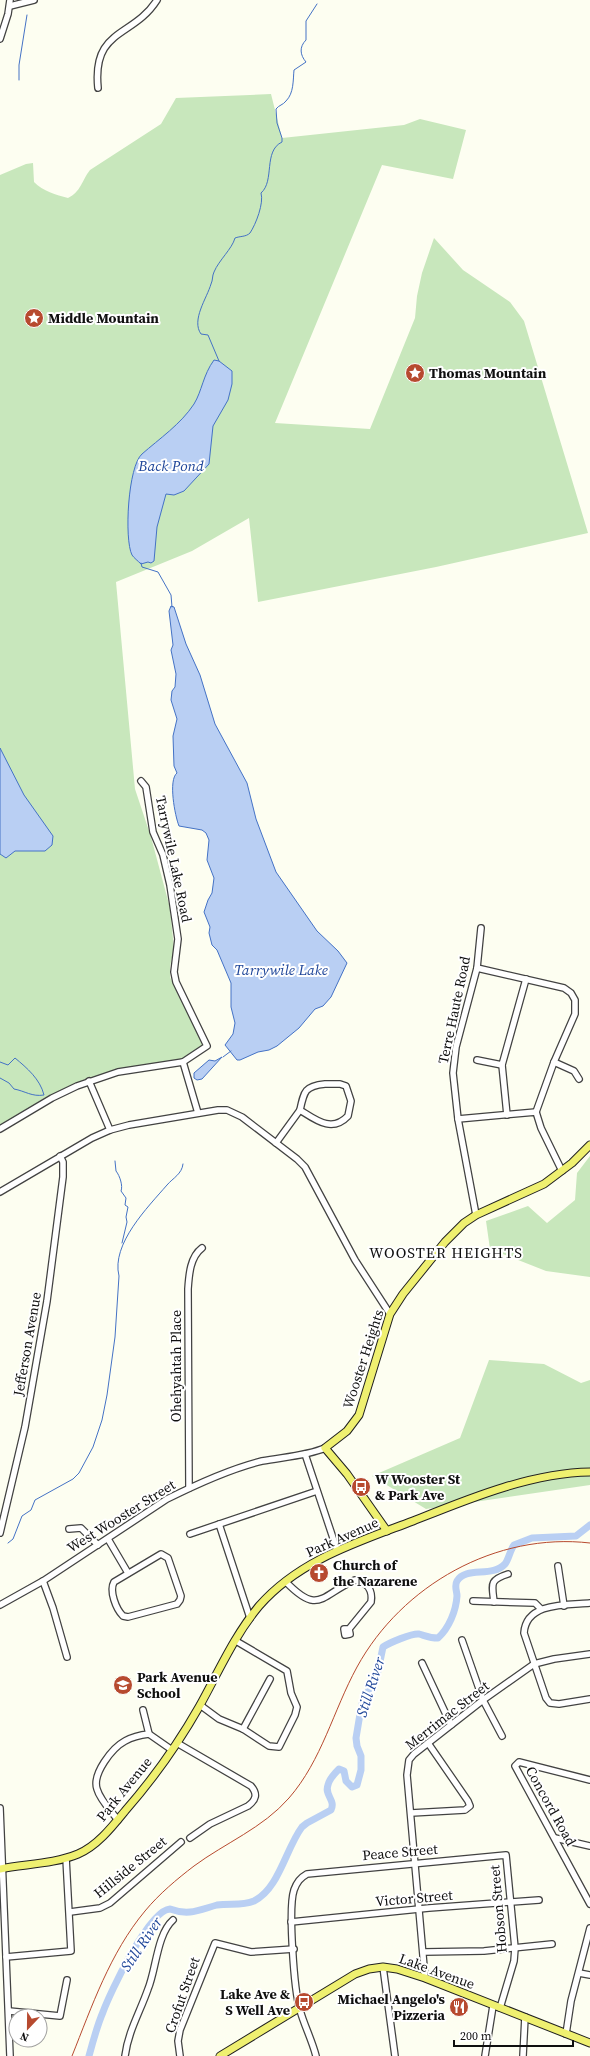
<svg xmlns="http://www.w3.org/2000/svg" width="590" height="2056" font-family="'Source Serif 4',serif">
	<rect width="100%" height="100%" fill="#fdfef1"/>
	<!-- green -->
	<g fill="#c8e7bc">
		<path d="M 271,94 L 282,138 L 404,125 L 420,119 L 466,130 L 453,179 L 382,165 L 275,423 L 370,429 L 415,318 L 417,296 L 422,273 L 434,238 L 463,270 L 510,302 L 524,321 L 588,533 L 436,567 L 258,602 L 249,518 L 192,551 L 116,582 L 135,789 L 151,837 L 170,908 L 174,949 L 170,966 L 170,977 L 179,997 L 202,1040 L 204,1048 L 181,1063 L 136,1068 L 91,1083 L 27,1110 L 0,1125 L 0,175 L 26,164 L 33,163 L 34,182 C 43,191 56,195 68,198 C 81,192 82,180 90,170 L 161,124 L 176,98 Z"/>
		<path d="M 590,1156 L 590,1277 L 546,1271 L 490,1249 L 486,1221 L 528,1206 L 547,1223 L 575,1200 L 577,1173 Z"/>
		<path d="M 489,1360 L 544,1364 L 581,1383 L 590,1380 L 590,1485 L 426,1509 L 372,1476 L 460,1438 Z"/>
	</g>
	<!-- water -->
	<g fill="#b9cff3" stroke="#4472c5">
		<path d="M 214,360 L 219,361 L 232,371 L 232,384 L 228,400 L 213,426 L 209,464 L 184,491 L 174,495 L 166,494 L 157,527 L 154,561 L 151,563 L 148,562 L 141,564 C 138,561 134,558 132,555 C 124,539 128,466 142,454 C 159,439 181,424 194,404 C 202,391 203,375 214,360 Z"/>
		<path d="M 171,606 L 174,607 L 186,644 L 200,675 L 215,724 L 247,783 L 256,819 L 276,872 L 317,931 L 338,951 L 347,963 L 331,997 L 323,1006 L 315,1009 L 299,1028 L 277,1046 L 269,1050 L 258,1052 L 240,1060 L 237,1060 L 225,1045 L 233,1034 L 235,1023 L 231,1007 L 231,983 L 217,950 L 212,945 L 209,933 L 210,927 L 204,912 L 208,900 L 212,893 L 214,878 L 207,860 L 209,840 L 206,833 L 202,830 L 179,826 C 175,816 168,780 177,773 L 174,766 L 173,736 L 177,719 L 171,700 L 172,691 L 175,687 L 176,674 L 171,650 L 173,645 L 169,611 Z"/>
		<path d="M 0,748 L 24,795 L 53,836 L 52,845 L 45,851 L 15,851 L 6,858 L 0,854 Z"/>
		<path d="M 222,1057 L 202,1079 L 197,1080 L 194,1078 L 194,1073 L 209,1060 L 215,1061 Z"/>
	</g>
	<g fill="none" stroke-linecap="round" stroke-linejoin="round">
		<!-- stream -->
		<g stroke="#4472c5" stroke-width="1">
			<path d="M 19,80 L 19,65 L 27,15"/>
			<path d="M 219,361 L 208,335 L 201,334 C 191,320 207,298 211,284 C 213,280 212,276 214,272 C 219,260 232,249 235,238 C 240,236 246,237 250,233 C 256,224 264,203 261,193 C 275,181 263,151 282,142 L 282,138 L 277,123 L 276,109 C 279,105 283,105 286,101 C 294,93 293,80 294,70 L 306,62 C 300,55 299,47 306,40 L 306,21 L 317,4"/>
			<path d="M 141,563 L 142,567 L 158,572 L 171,595 L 172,607"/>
			<path d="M 223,1057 L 231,1051"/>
			<path d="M 0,1062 L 8,1065 L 15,1058 C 27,1068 40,1079 44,1095 C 32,1097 25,1091 14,1089 L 9,1083 L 0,1078"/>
			<path d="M 115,1161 L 116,1171 C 120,1176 123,1186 121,1191 L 126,1198 L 125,1205 L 128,1207 L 126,1217 L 127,1222 L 122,1243"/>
			<path d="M 8,1543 L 13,1539 L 22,1516 L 31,1510 L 35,1500 L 73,1479 L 79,1473 L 93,1447 L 102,1420 L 107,1395 L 115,1337 L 119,1276 C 111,1244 148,1207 167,1185 C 173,1178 182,1174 183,1164"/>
		</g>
		<!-- river -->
		<path stroke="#b9cff3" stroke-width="7" d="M 89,2056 C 93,2041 97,2026 103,2012 C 110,1993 149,1910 170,1909 C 189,1916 199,1910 217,1905 C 230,1903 242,1906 254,1901 C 279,1889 286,1848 302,1827 L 307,1823 L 331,1810 C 336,1800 324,1795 328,1785 C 329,1779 335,1773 339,1769 L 344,1771 L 346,1781 L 352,1787 L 357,1785 L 361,1770 L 361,1756 L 357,1746 L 356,1738 L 360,1714 L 362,1704 L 378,1671 L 383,1647 C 389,1643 412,1633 419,1634 C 426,1636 430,1638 438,1638 C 449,1628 456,1611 457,1596 C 457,1591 454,1586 457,1581 C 466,1566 492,1578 505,1564 C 509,1559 510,1550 514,1545 L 532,1538 L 576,1536 L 590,1525"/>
		<defs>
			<g id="minor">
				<path d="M 10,6 L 34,0"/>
				<path d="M 0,39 L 8,14 L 10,0"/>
				<path d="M 98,88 C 92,28 133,38 157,0"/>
				<path d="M 477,968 L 564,988 L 571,993 L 575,1000 L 575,1014 L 554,1062 L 536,1112"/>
				<path d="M 477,1060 L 502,1065"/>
				<path d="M 183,1062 L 198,1113"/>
				<path d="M 554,1062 L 574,1071 L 579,1079"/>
				<path d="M 89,1081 L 110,1130"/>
				<path d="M 325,1084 L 340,1084 L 346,1086 L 351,1101 L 348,1116 C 332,1133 316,1120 300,1110 C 304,1091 305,1086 325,1084 Z"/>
				<path d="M 507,1115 L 502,1065 L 526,979"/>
				<path d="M 458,1119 L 536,1112 L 541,1128 L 562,1171"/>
				<path d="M 0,1129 L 52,1098 L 77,1086 L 118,1072 L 183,1062 L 207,1046 L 176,982 L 174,972 L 178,939 L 170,885 L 163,855 L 153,832 L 146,787 L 141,781"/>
				<path d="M 276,1143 L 300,1110"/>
				<path d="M 0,1192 L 92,1138 L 110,1130 L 129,1125 L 218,1110 L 227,1110 L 242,1117 L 297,1159 L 305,1167 L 355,1260 L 390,1314"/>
				<path d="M 476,1215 L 458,1119 L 453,1073 L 456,1047 L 477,968 L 481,928"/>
				<path d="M 305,1454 L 337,1550"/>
				<path d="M 189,1488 L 188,1289 C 189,1275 190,1257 202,1248"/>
				<path d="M 219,1524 L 250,1618"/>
				<path d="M 69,1529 L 81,1528 L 98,1545"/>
				<path d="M 0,1533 L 25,1427 L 47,1301 L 63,1177 L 63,1162 L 60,1156"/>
				<path d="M 190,1534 L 317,1491"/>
				<path d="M 108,1539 L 128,1573"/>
				<path d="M 161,1554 L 168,1558 L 181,1596 L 180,1600 L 177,1604 L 128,1617 L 123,1616 C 116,1609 109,1591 114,1582 Z"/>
				<path d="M 558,1566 L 564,1606"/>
				<path d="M 43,1581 L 53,1608 L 67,1657"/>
				<path d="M 286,1582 C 319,1616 321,1595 355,1580 C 367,1582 373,1590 371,1602 L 349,1629 L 344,1629 L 345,1635 L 350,1634 L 349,1629"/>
				<path d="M 473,1601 L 535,1603 L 541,1609"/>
				<path d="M 494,1602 C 492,1584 489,1580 508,1574"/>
				<path d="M 590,1603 C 567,1605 526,1602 524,1633 L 546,1698 L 550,1703 L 559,1704 L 590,1699"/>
				<path d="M 0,1605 L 43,1581 L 167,1499 C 197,1484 229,1469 262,1461 C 283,1457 306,1456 325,1448"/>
				<path d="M 462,1640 L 483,1700 L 502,1736"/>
				<path d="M 422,1663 L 451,1725"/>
				<path d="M 200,1705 L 219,1719 L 243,1729 L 269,1746 L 279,1747 L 295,1715 L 297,1707 L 291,1693 L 287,1671 L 236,1641"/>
				<path d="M 143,1710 L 149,1734 L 172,1750"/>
				<path d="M 243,1729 L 270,1679"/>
				<path d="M 177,1743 L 251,1786 C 258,1794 256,1800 248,1806 L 210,1824 L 190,1838"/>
				<path d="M 590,1780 L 519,1762 L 515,1766 L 590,1904"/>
				<path d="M 0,1808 L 10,2056"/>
				<path d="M 411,1813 L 465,1810 L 470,1806 L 468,1801 L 428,1743"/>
				<path d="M 118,1820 C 111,1811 100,1800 97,1789 C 92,1774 112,1748 125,1741 C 132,1737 140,1735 149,1734"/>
				<path d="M 555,1838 L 590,1846"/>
				<path d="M 70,1912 L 100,1908 L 110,1903 L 181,1842"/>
				<path d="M 291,1922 L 429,1908 L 539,1900"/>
				<path d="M 424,1952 L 484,1951 L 552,1944"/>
				<path d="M 6,1957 L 71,1951 L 66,1858"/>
				<path d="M 383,1967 L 395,2056"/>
				<path d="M 579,1973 L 590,1975"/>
				<path d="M 425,1978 L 407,1775 L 409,1760 L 414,1754 L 483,1700 L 534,1664 L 554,1659 L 590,1654"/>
				<path d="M 9,2011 L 60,2016 L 67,1980"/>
				<path d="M 566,2034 L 571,2001 L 590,1928"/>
				<path d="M 125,2056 C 128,2032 140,2012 148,1989 C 156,1970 157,1934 173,1920"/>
				<path d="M 180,2056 L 178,2041 L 180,2030 L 215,1943 L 251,1952 L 294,1949"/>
				<path d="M 316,2056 C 312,2040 304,2025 300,2010 C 294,1990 288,1908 294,1890 C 297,1882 300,1878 307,1874 L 506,1855 L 515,1948 L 514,1961 L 500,2008"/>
				<path d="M 485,2056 L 493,2006"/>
				<path d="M 523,2056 L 525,2017"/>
			</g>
			<g id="major">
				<path d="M 387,1531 L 347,1474 L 325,1448 L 347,1431 L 359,1415 L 390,1314 L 403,1294 L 445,1242 L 464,1223 L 476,1215 L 544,1184 L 572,1163 L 590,1145"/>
				<path d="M 0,1869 C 25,1864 54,1864 78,1854 C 97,1846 112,1827 125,1811 C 153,1779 178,1744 199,1707 C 218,1673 234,1636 259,1606 C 299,1560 358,1542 413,1521 C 468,1499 530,1473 590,1472"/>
				<path d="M 220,2056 L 355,1974 L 369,1969 L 383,1967 L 397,1969 L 425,1978 L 590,2043"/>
			</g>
		</defs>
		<!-- minor casing -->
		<use href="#minor" stroke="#424242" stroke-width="8"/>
		<!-- major casing -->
		<use href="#major" stroke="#202020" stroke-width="9"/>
		<!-- minor -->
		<use href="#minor" stroke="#fff" stroke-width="5.5"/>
		<!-- major -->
		<use href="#major" stroke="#eff070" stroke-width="7"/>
		<!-- rail -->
		<path stroke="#b74a2f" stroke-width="1" d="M 72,2056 C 92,2006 110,1953 145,1911 C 159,1894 177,1879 194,1866 C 225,1843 263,1828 289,1798 C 322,1760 333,1711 357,1667 C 402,1585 496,1532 590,1543"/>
	</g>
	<!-- icons -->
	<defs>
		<symbol id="sight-disc" viewBox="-11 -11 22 22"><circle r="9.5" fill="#b74a2f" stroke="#fff"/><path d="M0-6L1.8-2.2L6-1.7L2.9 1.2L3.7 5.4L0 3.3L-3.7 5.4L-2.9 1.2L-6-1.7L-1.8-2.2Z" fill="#fff"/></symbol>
		<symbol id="bus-disc" viewBox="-11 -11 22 22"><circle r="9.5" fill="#b74a2f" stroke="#fff"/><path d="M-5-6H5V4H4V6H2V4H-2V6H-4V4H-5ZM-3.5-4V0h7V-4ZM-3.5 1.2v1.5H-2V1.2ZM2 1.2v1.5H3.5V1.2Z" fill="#fff"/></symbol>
		<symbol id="church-disc" viewBox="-11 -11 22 22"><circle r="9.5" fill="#b74a2f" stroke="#fff"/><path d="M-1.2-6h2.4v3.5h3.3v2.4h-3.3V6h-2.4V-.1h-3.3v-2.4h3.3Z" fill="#fff"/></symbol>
		<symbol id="school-disc" viewBox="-11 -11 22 22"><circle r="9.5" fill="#b74a2f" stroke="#fff"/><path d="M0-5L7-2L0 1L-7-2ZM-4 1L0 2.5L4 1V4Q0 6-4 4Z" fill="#fff"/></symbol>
		<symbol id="restaurant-disc" viewBox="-11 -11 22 22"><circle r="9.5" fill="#b74a2f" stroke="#fff"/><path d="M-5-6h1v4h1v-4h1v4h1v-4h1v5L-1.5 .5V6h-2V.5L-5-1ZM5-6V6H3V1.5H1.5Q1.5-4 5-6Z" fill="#fff"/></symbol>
	</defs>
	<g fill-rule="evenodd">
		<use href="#sight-disc" x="23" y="307" width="22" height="22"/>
		<use href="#sight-disc" x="404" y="362" width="22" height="22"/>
		<use href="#bus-disc" x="350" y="1476" width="22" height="22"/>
		<use href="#church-disc" x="308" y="1562" width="22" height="22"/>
		<use href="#school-disc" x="112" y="1674" width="22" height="22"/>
		<use href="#bus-disc" x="293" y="1991" width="22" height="22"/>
		<use href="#restaurant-disc" x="448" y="1996" width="22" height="22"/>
	</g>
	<g text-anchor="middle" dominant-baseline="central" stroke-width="4" stroke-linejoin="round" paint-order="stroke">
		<!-- poi labels -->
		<g font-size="14" font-weight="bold" fill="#0f0f0f" stroke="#fff" text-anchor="start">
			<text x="48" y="318">Middle Mountain</text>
			<text x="429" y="373">Thomas Mountain</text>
			<text x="375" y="1479">W Wooster St<tspan x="375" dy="16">&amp; Park Ave</tspan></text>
			<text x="333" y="1565">Church of<tspan x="333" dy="16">the Nazarene</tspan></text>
			<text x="137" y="1677">Park Avenue<tspan x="137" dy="16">School</tspan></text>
			<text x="290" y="1994" text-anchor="end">Lake Ave &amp;<tspan x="290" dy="16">S Well Ave</tspan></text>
			<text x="445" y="1999" text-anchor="end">Michael Angelo's<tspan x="445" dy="16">Pizzeria</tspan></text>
		</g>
		<!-- street labels -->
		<g font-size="14" fill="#0f0f0f" stroke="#fff">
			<text transform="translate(174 859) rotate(78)">Tarrywile Lake Road</text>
			<text transform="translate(454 1010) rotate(-78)">Terre Haute Road</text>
			<text transform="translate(27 1344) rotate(-80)">Jefferson Avenue</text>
			<text transform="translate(363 1359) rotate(-72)">Wooster Heights</text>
			<text transform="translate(176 1366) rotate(-90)">Ohehyahtah Place</text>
			<text transform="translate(121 1516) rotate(-32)">West Wooster Street</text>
			<text transform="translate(342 1537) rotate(-24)">Park Avenue</text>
			<text transform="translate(447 1715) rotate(-38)">Merrimac Street</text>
			<text transform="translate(124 1789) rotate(-51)">Park Avenue</text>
			<text transform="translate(551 1806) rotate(61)">Concord Road</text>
			<text transform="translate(400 1852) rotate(-5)">Peace Street</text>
			<text transform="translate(130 1867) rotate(-39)">Hillside Street</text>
			<text transform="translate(414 1898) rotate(-5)">Victor Street</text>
			<text transform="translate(498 1909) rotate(-95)">Hobson Street</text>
			<text transform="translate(437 1971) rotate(20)">Lake Avenue</text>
			<text transform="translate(182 1995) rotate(-71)">Crofut Street</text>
		</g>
		<!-- water labels -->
		<g font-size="15" font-style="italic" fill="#1f4699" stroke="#fff">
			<text x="171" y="465">Back Pond</text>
			<text x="281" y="969">Tarrywile Lake</text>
			<text transform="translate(370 1687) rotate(-72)">Still River</text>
			<text transform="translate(141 1944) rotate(-56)">Still River</text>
		</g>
		<!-- neighbourhood labels -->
		<g font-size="15" letter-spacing="1" fill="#0f0f0f" stroke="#fff">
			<text x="446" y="1252">WOOSTER HEIGHTS</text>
		</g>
	</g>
	<!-- north arrow -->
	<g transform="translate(28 2028) rotate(202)"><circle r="19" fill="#ffffff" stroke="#9f9f9f"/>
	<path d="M0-3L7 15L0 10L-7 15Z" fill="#b74a2f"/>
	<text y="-6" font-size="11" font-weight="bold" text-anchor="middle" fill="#0f0f0f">N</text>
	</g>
	<!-- scale -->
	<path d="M454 2040v6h119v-6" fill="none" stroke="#0f0f0f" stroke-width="2"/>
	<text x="460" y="2040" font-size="12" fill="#0f0f0f" stroke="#ffffff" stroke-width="3" paint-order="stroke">200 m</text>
</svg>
